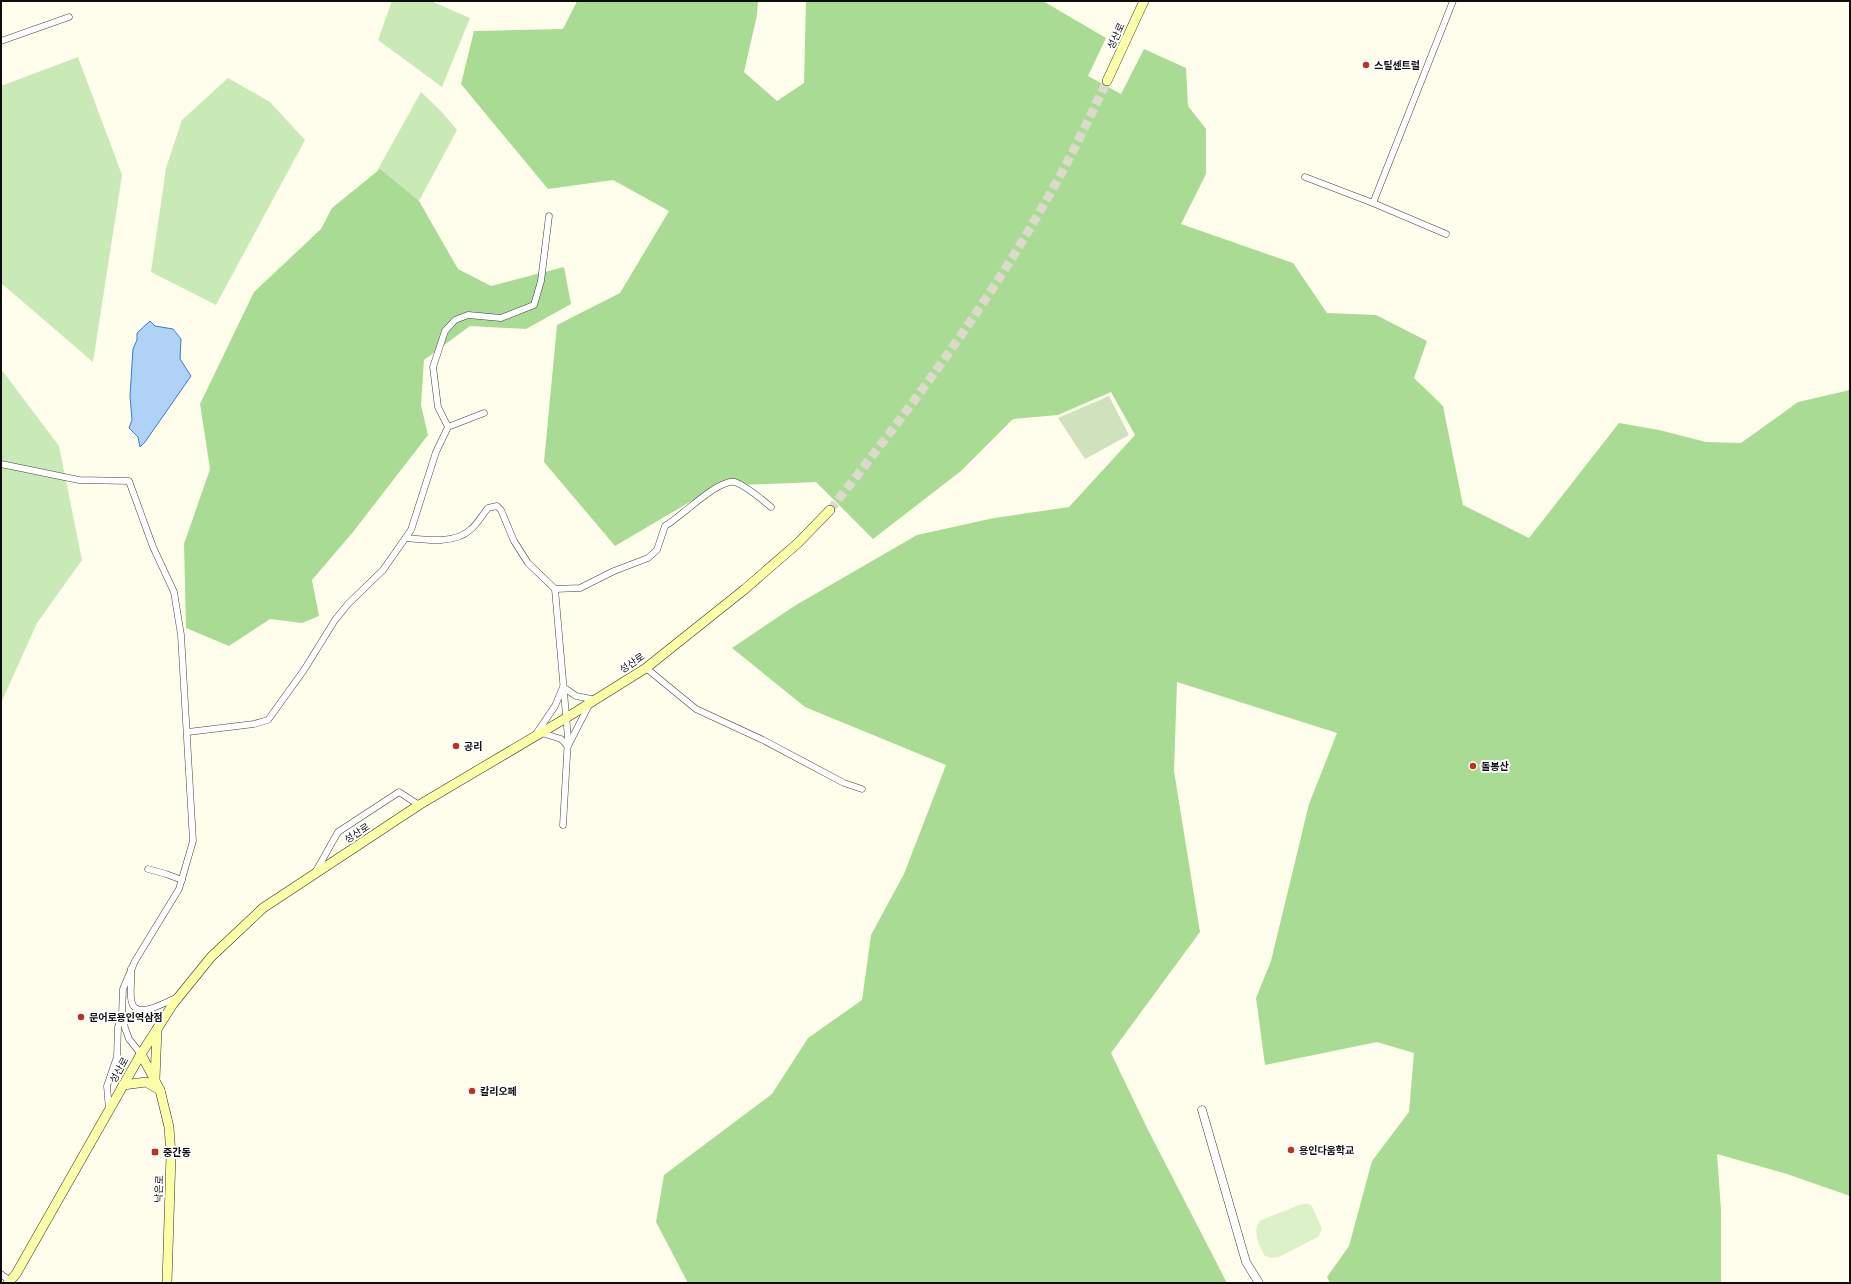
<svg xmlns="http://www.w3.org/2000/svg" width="1851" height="1284" font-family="'Roboto Serif','Noto Sans KR',serif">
	<rect width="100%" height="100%" fill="#fffeec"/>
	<!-- green -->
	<g fill="#c9eab6">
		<path d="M 392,1 L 431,1 L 470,18 L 442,87 L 378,40 Z"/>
		<path d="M 78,57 L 122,175 L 93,362 L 1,283 L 1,86 Z"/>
		<path d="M 228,78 L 270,102 L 305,140 L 216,305 L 151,272 L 166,168 L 182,120 Z"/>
		<path d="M 421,92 L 440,110 L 457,130 L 419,201 L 377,171 Z"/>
		<path d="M 1,369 L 59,446 L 82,560 L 37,623 L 1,703 Z"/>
	</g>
	<!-- forest -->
	<g fill="#aadb95">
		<path d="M 577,1 L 758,1 L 757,15 L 744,72 L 777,101 L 804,83 L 806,1 L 1043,1 L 1106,38 L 1088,76 L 1121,94 L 1144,49 L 1186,68 L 1188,106 L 1206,129 L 1206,174 L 1181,224 L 1293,263 L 1327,313 L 1376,315 L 1427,341 L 1414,378 L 1443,406 L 1463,505 L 1529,538 L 1619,423 L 1659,430 L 1706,442 L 1741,443 L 1798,402 L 1850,390 L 1850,1196 L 1787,1174 L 1717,1154 L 1721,1210 L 1721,1283 L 1330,1283 L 1327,1277 L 1349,1246 L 1372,1161 L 1409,1112 L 1414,1053 L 1377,1042 L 1265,1065 L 1256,998 L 1271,961 L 1309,804 L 1337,733 L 1177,682 L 1174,771 L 1200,932 L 1111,1053 L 1147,1128 L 1227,1283 L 688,1283 L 656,1222 L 664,1175 L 772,1094 L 808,1038 L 862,1000 L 871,935 L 904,874 L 946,765 L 805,707 L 732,648 L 796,605 L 917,535 L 994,518 L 1069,507 L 1135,435 L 1111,392 L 1058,415 L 1013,419 L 961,471 L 873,539 L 816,482 L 717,486 L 615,546 L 544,462 L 557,325 L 620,293 L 669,211 L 613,180 L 548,189 L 461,84 L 474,31 L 563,29 Z"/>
		<path d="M 380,169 L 419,201 L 458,269 L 491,286 L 564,267 L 571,304 L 526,329 L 470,326 L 424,360 L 421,405 L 428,435 L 353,532 L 312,580 L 319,616 L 302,623 L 270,619 L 229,646 L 186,628 L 184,544 L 210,469 L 200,404 L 254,292 L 321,229 L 332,208 Z"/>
	</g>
	<!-- cemetery -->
	<path fill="#d0e1be" d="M 1109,396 L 1129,435 L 1085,459 L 1058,418 Z"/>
	<!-- pitch -->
	<path fill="#dcf1c8" d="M 1302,1204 L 1308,1204 L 1312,1206 L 1322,1229 L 1318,1237 L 1279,1257 L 1272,1258 L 1265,1256 C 1259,1246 1251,1229 1261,1220 Z"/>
	<!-- water -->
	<path fill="#b0d2f7" stroke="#367cd0" d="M 150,321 L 155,326 L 173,329 L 181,339 L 180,359 L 191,376 L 145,442 L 140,447 L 138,437 L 129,428 L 132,420 L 130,396 L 133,349 L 137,340 L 137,333 Z"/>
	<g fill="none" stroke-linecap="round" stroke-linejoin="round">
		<!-- secondary-tunnel -->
		<path stroke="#dbdacb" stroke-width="9" stroke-dasharray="9 4.5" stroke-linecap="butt" d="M 830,510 C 908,411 985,309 1047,199 C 1069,161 1088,121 1107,81"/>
		<defs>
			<g id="minor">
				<path d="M 1,41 L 69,17"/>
				<path d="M 1305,177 L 1373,203 L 1446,234"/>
				<path d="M 1373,203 L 1453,1"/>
				<path d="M 448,427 L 484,413"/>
				<path d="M 1,464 L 79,480 L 129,481 L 153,547 L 174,592 L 181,635 L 193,841 L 179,889 L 135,961 L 123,989 L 122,1014 L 125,1028 L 129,1039 L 141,1054"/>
				<path d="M 406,538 C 425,540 455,544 470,530 C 477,525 482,515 488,508 L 497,506 L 501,510 L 514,541 L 528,563 L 555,589 L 568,738 L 563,825"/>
				<path d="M 555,589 L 580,588 L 614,571 L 648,558 L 657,550 L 665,526 C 681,517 719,478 735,482 C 748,487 760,498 771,507"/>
				<path d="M 646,668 L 696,709 L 763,740 L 844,783 L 862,789"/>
				<path d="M 188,732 L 254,724 L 268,720 L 304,670 L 335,620 L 348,604 L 383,570 L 411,530 L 436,452 L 448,427 L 438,407 L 433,367 L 445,331 L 455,320 L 468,315 L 501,318 L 534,305 L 541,281 L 549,216"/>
				<path d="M 542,733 L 561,739 L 568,746 L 590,703"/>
				<path d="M 536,734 L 555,706 L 563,687 L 576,696 L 596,700"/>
				<path d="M 148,869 L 166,874 L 182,880"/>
				<path d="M 315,873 L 338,832 L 399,792 L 419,805"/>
				<path d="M 131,969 C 132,979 130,988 131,998 C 133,1023 165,1002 178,997"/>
				<path d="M 109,1110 L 107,1086 L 117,1057 L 118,1027 L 122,1016"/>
				<path d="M 1,1274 L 10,1281"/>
			</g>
			<path id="tertiary" d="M 1202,1110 L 1246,1262 L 1259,1283"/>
			<g id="secondary">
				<path d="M 1107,81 L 1144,1"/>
				<path d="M 141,1054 L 160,1090 L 169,1127 L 171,1155 L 167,1283"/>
				<path d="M 155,1079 L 157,1029"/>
				<path d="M 123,1085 L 146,1082 L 160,1090"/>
				<path d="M 8,1283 L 16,1274 L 141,1054 L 173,1004 L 211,957 L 263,908 L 419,805 L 566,718 L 646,668 L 745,589 L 798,543 L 830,510"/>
			</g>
		</defs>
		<!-- minor casing -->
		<use href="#minor" stroke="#404040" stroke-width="7"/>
		<!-- tertiary casing -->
		<use href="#tertiary" stroke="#404040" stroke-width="9"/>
		<!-- secondary casing -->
		<use href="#secondary" stroke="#2f2f2f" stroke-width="10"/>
		<!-- minor -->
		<use href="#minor" stroke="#fff" stroke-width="6"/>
		<!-- tertiary -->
		<use href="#tertiary" stroke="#fff" stroke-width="8"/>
		<!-- secondary -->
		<use href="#secondary" stroke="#fcffa7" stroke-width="9"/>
	</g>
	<!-- markers -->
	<g fill="#bf3222" stroke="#fff" stroke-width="1.5">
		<circle cx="1366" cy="65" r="4"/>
		<circle cx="456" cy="746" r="4"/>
		<circle cx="1473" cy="766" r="4"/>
		<circle cx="81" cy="1017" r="4"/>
		<circle cx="472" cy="1091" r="4"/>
		<circle cx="1291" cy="1150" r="4"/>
		<rect x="151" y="1148" width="8" height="8" rx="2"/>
	</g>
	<g text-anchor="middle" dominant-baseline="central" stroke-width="4" stroke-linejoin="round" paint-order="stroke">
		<!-- street labels -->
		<g font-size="10" fill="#0d0d0d" stroke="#fff">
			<text transform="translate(1116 36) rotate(-65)">성산로</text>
			<text transform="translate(632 663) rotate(-34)">성산로</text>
			<text transform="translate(357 833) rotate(-33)">성산로</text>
			<text transform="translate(119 1070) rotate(-60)">성산로</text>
			<text transform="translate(159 1189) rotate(-88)">낙은로</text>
		</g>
		<!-- poi labels -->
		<g font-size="10" font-weight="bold" fill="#0d0d0d" stroke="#fff" text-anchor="start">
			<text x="1374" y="65">스틸센트럴</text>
			<text x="464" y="746">공리</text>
			<text x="1481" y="766">돌봉산</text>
			<text x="89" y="1017">문어로용인역삼점</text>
			<text x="480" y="1091">칼리오페</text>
			<text x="1299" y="1150">용인다움학교</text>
			<text x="163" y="1152">중간동</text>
		</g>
	</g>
	<!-- border -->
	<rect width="1851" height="1284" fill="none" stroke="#0d0d0d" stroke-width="4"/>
</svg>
